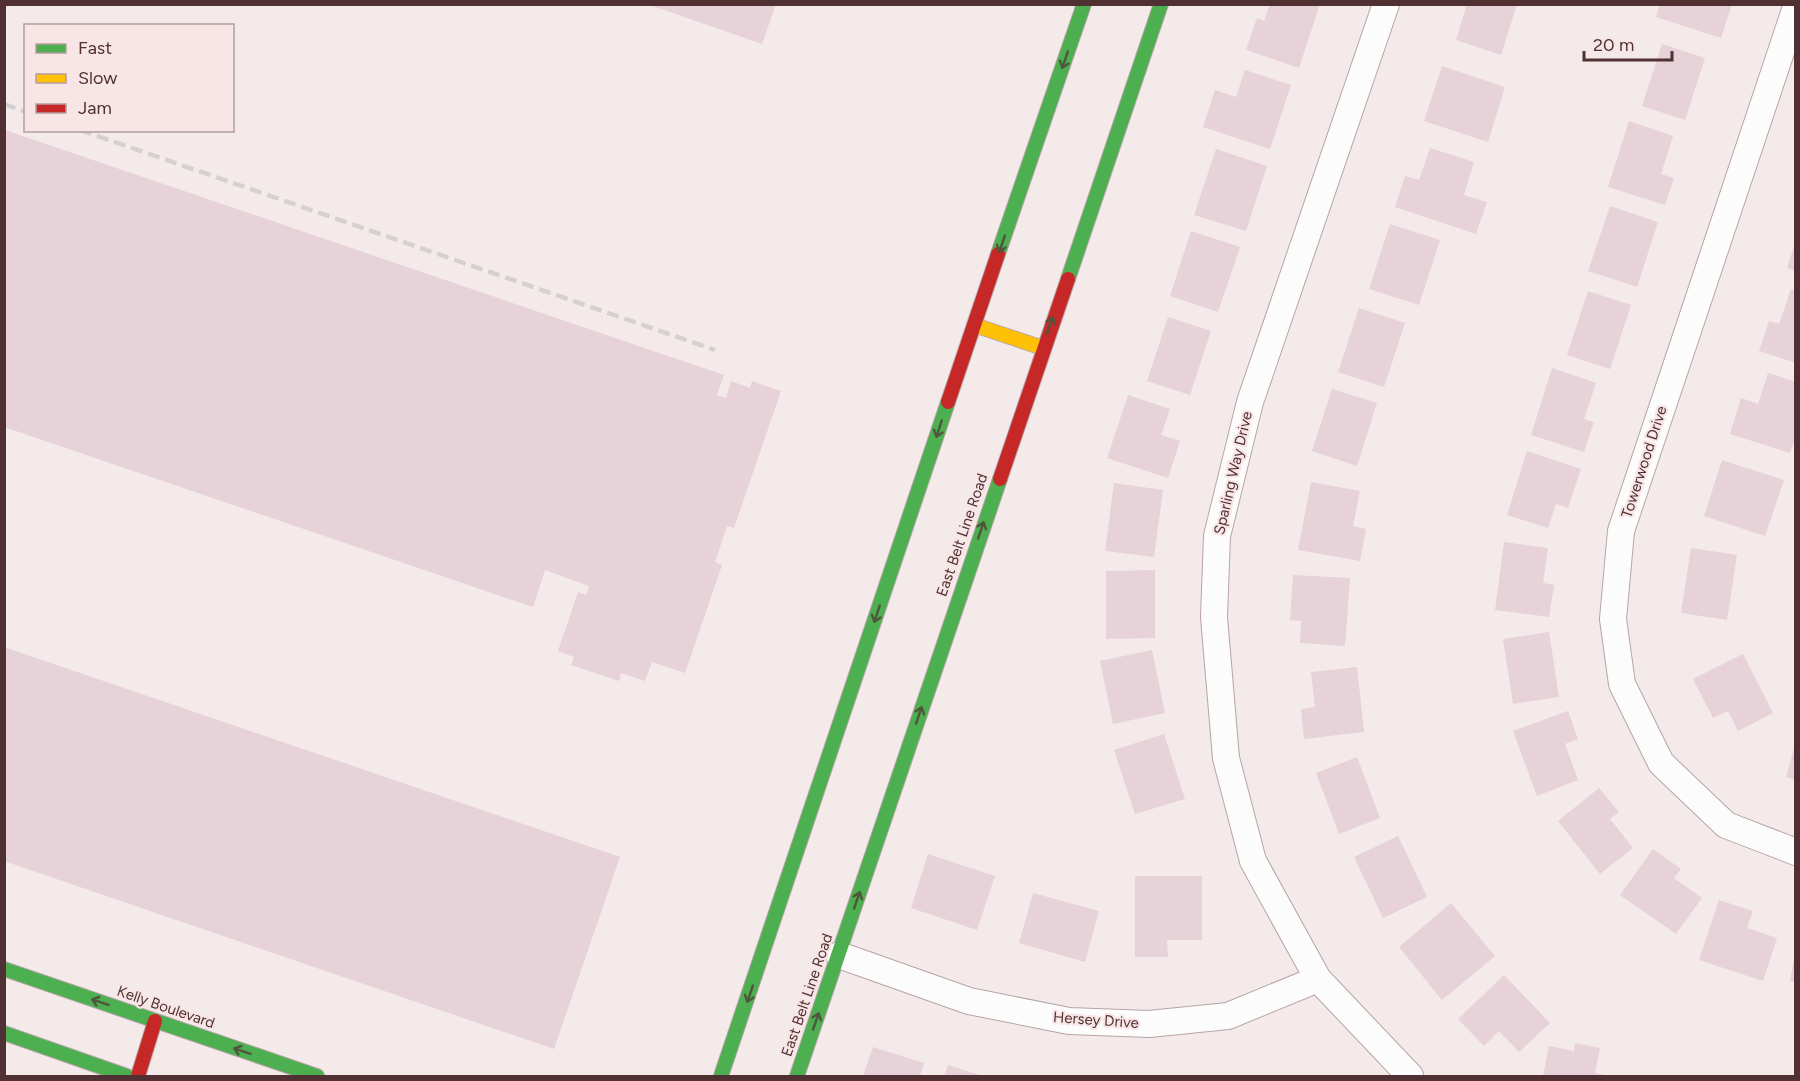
<svg xmlns="http://www.w3.org/2000/svg" width="1800" height="1081" font-family="Figtree,sans-serif">
	<rect width="100%" height="100%" fill="#f4eaea"/>
	<!-- building -->
	<g fill="#e6d2d8">
		<path d="M 647,4 L 776,4 L 762,44 Z"/>
		<path d="M 1270,4 L 1320,4 L 1299,68 L 1246,50 L 1257,18 L 1264,21 Z"/>
		<path d="M 1467,4 L 1517,4 L 1501,55 L 1456,40 Z"/>
		<path d="M 1660,4 L 1732,4 L 1721,38 L 1656,17 Z"/>
		<path d="M 1662,44 L 1705,58 L 1685,120 L 1642,106 Z"/>
		<path d="M 1442,66 L 1505,87 L 1488,142 L 1424,121 Z"/>
		<path d="M 1245,70 L 1291,85 L 1270,149 L 1203,127 L 1215,90 L 1236,97 Z"/>
		<path d="M 1629,121 L 1673,136 L 1661,174 L 1674,178 L 1665,205 L 1608,187 Z"/>
		<path d="M 5,130 L 724,375 L 717,395 L 726,398 L 731,381 L 750,388 L 752,381 L 781,391 L 734,528 L 727,526 L 715,562 L 722,565 L 685,673 L 652,662 L 645,681 L 621,673 L 619,681 L 571,665 L 574,657 L 558,651 L 578,592 L 586,595 L 589,586 L 545,570 L 533,607 L 4,427 Z"/>
		<path d="M 1430,148 L 1474,162 L 1464,195 L 1487,202 L 1476,234 L 1395,207 L 1405,176 L 1419,180 Z"/>
		<path d="M 1216,149 L 1267,166 L 1246,231 L 1194,215 Z"/>
		<path d="M 1610,206 L 1658,222 L 1637,287 L 1588,271 Z"/>
		<path d="M 1390,224 L 1440,240 L 1419,305 L 1369,289 Z"/>
		<path d="M 1191,231 L 1240,247 L 1218,312 L 1170,296 Z"/>
		<path d="M 1795,243 L 1796,243 L 1796,271 L 1787,268 Z"/>
		<path d="M 1791,289 L 1796,291 L 1796,363 L 1759,351 L 1769,321 L 1779,324 Z"/>
		<path d="M 1588,291 L 1631,305 L 1610,369 L 1567,355 Z"/>
		<path d="M 1359,308 L 1405,323 L 1384,387 L 1338,372 Z"/>
		<path d="M 1168,317 L 1211,331 L 1190,395 L 1147,381 Z"/>
		<path d="M 1552,368 L 1596,383 L 1584,419 L 1594,422 L 1584,452 L 1531,435 Z"/>
		<path d="M 1768,373 L 1796,382 L 1796,435 L 1790,453 L 1730,434 L 1741,398 L 1758,404 Z"/>
		<path d="M 1332,389 L 1377,403 L 1357,466 L 1312,451 Z"/>
		<path d="M 1128,395 L 1170,409 L 1161,435 L 1180,441 L 1168,478 L 1107,458 Z"/>
		<path d="M 1527,451 L 1581,469 L 1568,508 L 1556,504 L 1548,528 L 1507,515 Z"/>
		<path d="M 1722,460 L 1784,480 L 1765,536 L 1704,516 Z"/>
		<path d="M 1311,482 L 1360,491 L 1353,526 L 1366,529 L 1360,561 L 1298,550 Z"/>
		<path d="M 1114,483 L 1163,490 L 1154,557 L 1105,551 Z"/>
		<path d="M 1504,542 L 1548,548 L 1543,583 L 1554,585 L 1549,617 L 1495,610 Z"/>
		<path d="M 1691,548 L 1737,555 L 1727,620 L 1681,613 Z"/>
		<path d="M 1155,570 L 1155,638 L 1106,639 L 1106,571 Z"/>
		<path d="M 1293,575 L 1350,578 L 1345,646 L 1300,643 L 1301,621 L 1290,620 Z"/>
		<path d="M 1549,632 L 1559,697 L 1513,704 L 1503,639 Z"/>
		<path d="M 4,647 L 620,857 L 554,1049 L 4,861 Z"/>
		<path d="M 1152,650 L 1165,713 L 1113,724 L 1100,661 Z"/>
		<path d="M 1743,654 L 1773,713 L 1738,731 L 1728,711 L 1713,718 L 1693,679 Z"/>
		<path d="M 1357,667 L 1364,732 L 1304,739 L 1301,709 L 1315,707 L 1311,672 Z"/>
		<path d="M 1568,711 L 1578,739 L 1565,744 L 1578,780 L 1537,796 L 1513,731 Z"/>
		<path d="M 1164,734 L 1185,799 L 1135,814 L 1114,750 Z"/>
		<path d="M 1795,745 L 1796,745 L 1796,780 L 1786,777 Z"/>
		<path d="M 1357,757 L 1380,818 L 1339,834 L 1316,773 Z"/>
		<path d="M 1599,788 L 1619,812 L 1610,819 L 1633,848 L 1600,874 L 1558,821 Z"/>
		<path d="M 1398,836 L 1427,897 L 1383,918 L 1354,857 Z"/>
		<path d="M 1653,849 L 1681,869 L 1674,878 L 1702,898 L 1676,934 L 1620,895 Z"/>
		<path d="M 928,854 L 995,876 L 977,930 L 911,908 Z"/>
		<path d="M 1135,876 L 1202,876 L 1202,940 L 1167,940 L 1168,957 L 1135,957 Z"/>
		<path d="M 1033,893 L 1099,911 L 1085,962 L 1019,943 Z"/>
		<path d="M 1719,900 L 1753,911 L 1747,928 L 1777,938 L 1763,981 L 1699,960 Z"/>
		<path d="M 1451,903 L 1495,956 L 1442,1000 L 1399,947 Z"/>
		<path d="M 1794,959 L 1796,959 L 1796,982 L 1790,981 Z"/>
		<path d="M 1504,975 L 1550,1023 L 1519,1052 L 1499,1031 L 1484,1046 L 1458,1019 Z"/>
		<path d="M 1575,1043 L 1600,1048 L 1595,1073 L 1609,1076 L 1543,1076 L 1549,1046 L 1574,1051 Z"/>
		<path d="M 873,1047 L 924,1063 L 920,1076 L 863,1076 Z"/>
		<path d="M 948,1065 L 983,1076 L 944,1076 Z"/>
	</g>
	<g fill="none" stroke-linecap="round" stroke-linejoin="round">
		<defs>
			<g id="street">
				<path d="M 1386,4 L 1250,402 L 1217,536 L 1214,617 L 1226,758 L 1253,861 L 1318,979 L 1410,1076"/>
				<path d="M 1796,7 L 1621,531 L 1613,619 L 1622,684 L 1661,763 L 1726,825 L 1796,852"/>
				<path d="M 839,955 L 969,1001 L 1069,1021 L 1149,1024 L 1228,1016 L 1318,979"/>
			</g>
			<g id="fast">
				<path d="M 998,254 L 1084,4"/>
				<path d="M 1068,279 L 1161,4"/>
				<path d="M 4,969 L 317,1076"/>
				<path d="M 4,1033 L 127,1076"/>
				<path d="M 721,1076 L 948,402"/>
				<path d="M 797,1076 L 1000,479"/>
			</g>
			<path id="slow" d="M 974,325 L 1043,348"/>
			<g id="jam">
				<path d="M 948,402 L 998,254"/>
				<path d="M 1000,479 L 1068,279"/>
				<path d="M 138,1076 L 155,1021"/>
			</g>
		</defs>
		<!-- street casing -->
		<use href="#street" stroke="#b7a4a6" stroke-width="28"/>
		<!-- fast casing -->
		<use href="#fast" stroke="#b7a4a6" stroke-width="16"/>
		<!-- slow casing -->
		<use href="#slow" stroke="#b7a4a6" stroke-width="16"/>
		<!-- jam casing -->
		<use href="#jam" stroke="#b7a4a6" stroke-width="16"/>
		<!-- street -->
		<use href="#street" stroke="#fdfcfc" stroke-width="26"/>
		<!-- fast -->
		<use href="#fast" stroke="#4caf50" stroke-width="14"/>
		<!-- slow -->
		<use href="#slow" stroke="#ffc107" stroke-width="14"/>
		<!-- jam -->
		<use href="#jam" stroke="#c62828" stroke-width="14"/>
		<!-- rail -->
		<g stroke="#d5d1d1" stroke-width="4.5" stroke-dasharray="12 6" stroke-linecap="butt">
			<path d="M 4,104 L 26,112"/>
			<path d="M 80,130 L 715,350"/>
		</g>
	</g>
	<!-- one-way arrows -->
	<defs><path id="oneway-shaft" d="M-6 0H5M1.5-3L5.5 0L1.5 3" fill="none" stroke-width="1.6" stroke-linecap="round" stroke-linejoin="round" transform="scale(1.5)"/></defs>
	<g stroke="#50563c">
		<use href="#oneway-shaft" transform="translate(1065 60) rotate(109)"/>
		<use href="#oneway-shaft" transform="translate(1002 244) rotate(109)"/>
		<use href="#oneway-shaft" transform="translate(1050 325) rotate(-71)"/>
		<use href="#oneway-shaft" transform="translate(939 429) rotate(108)"/>
		<use href="#oneway-shaft" transform="translate(981 530) rotate(-71)"/>
		<use href="#oneway-shaft" transform="translate(877 614) rotate(108)"/>
		<use href="#oneway-shaft" transform="translate(919 715) rotate(-71)"/>
		<use href="#oneway-shaft" transform="translate(857 900) rotate(-71)"/>
		<use href="#oneway-shaft" transform="translate(750 994) rotate(109)"/>
		<use href="#oneway-shaft" transform="translate(100 1002) rotate(-161)"/>
		<use href="#oneway-shaft" transform="translate(816 1021) rotate(-71)"/>
		<use href="#oneway-shaft" transform="translate(242 1051) rotate(-161)"/>
	</g>
	<g text-anchor="middle" dominant-baseline="central" stroke-width="4.5" stroke-linejoin="round" paint-order="stroke">
		<!-- street labels -->
		<g font-size="15" fill="#513033" stroke="#f8e6e7">
			<text transform="translate(1644 462) rotate(-72)">Towerwood Drive</text>
			<text transform="translate(1233 473) rotate(-77)">Sparling Way Drive</text>
			<text transform="translate(962 535) rotate(-71)">East Belt Line Road</text>
			<text transform="translate(807 995) rotate(-71)">East Belt Line Road</text>
			<text transform="translate(166 1007) rotate(19)">Kelly Boulevard</text>
			<text transform="translate(1096 1020) rotate(4)">Hersey Drive</text>
		</g>
	</g>
	<!-- border -->
	<rect width="1800" height="1081" fill="none" stroke="#513033" stroke-width="12"/>
	<!-- legend -->
	<rect x="24" y="24" width="210" height="108" fill="#f8e6e7" stroke="#b59d9f" stroke-width="1.5"/>
	<rect x="36" y="44" width="30" height="9" fill="#4caf50" stroke="#b59d9f" stroke-width="1.5"/>
	<text x="78" y="54" font-size="18" fill="#513033">Fast</text>
	<rect x="36" y="74" width="30" height="9" fill="#ffc107" stroke="#b59d9f" stroke-width="1.5"/>
	<text x="78" y="84" font-size="18" fill="#513033">Slow</text>
	<rect x="36" y="104" width="30" height="9" fill="#c62828" stroke="#b59d9f" stroke-width="1.5"/>
	<text x="78" y="114" font-size="18" fill="#513033">Jam</text>
	<!-- scale -->
	<path d="M1584 51v9h88v-9" fill="none" stroke="#513033" stroke-width="3"/>
	<text x="1593" y="51" font-size="18" fill="#513033" stroke="#f8e6e7" stroke-width="4.5" paint-order="stroke">20 m</text>
</svg>
